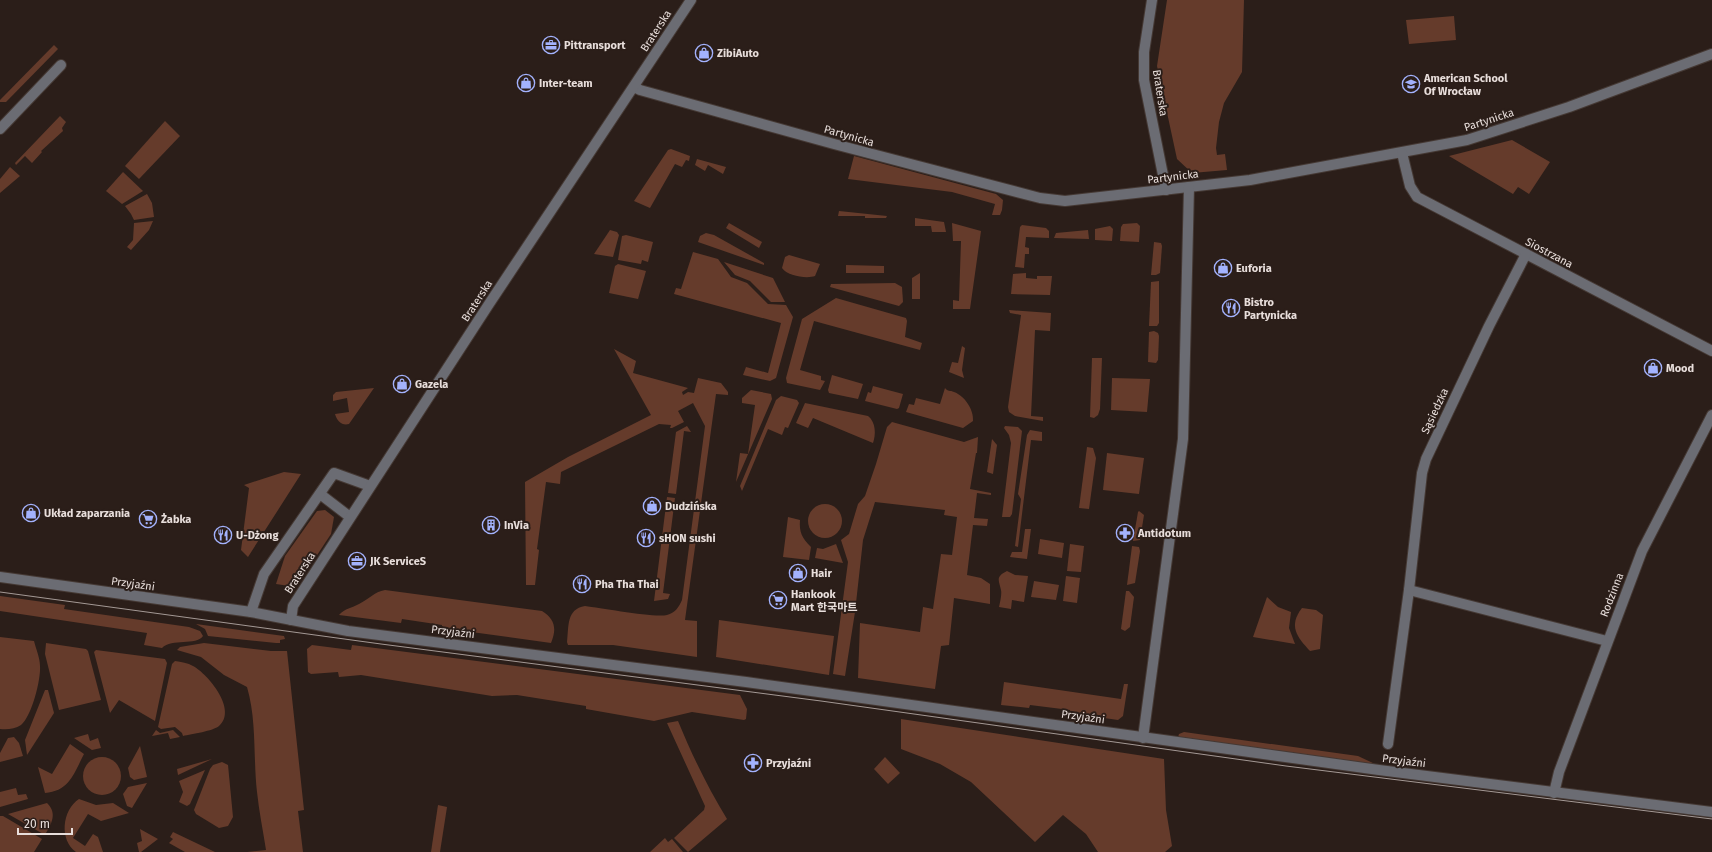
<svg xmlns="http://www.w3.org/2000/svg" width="1712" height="852" font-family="'Fira Sans','Noto Sans KR',sans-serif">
	<rect width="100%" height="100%" fill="#2b1e19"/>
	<!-- green -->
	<g fill="#653b2b">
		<path d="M 1167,0 L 1244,0 L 1242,72 L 1224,103 L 1219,122 L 1216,148 L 1217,155 L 1225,154 L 1227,170 L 1192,173 L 1177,159 L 1157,66 Z"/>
		<path d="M 1454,16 L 1456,40 L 1409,44 L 1406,20 Z"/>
		<path d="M 54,45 L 58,49 L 6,102 L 0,102 L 0,100 Z"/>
		<path d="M 60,116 L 66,122 L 62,128 L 63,131 L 41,151 L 42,152 L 32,163 L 25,156 L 16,165 L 15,163 Z"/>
		<path d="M 165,121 L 180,136 L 139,179 L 125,166 Z"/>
		<path d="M 1512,140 L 1550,162 L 1529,194 L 1518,187 L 1513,194 L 1449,156 Z"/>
		<path d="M 671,149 L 690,156 L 689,161 L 686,160 L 682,167 L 675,164 L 650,208 L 634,201 L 668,150 Z"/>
		<path d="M 854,156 L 996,194 L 1003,200 L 1002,210 L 1000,215 L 992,215 L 995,204 L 952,192 L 848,179 Z"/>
		<path d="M 697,159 L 726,167 L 723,174 L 708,165 L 705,171 L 695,165 Z"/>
		<path d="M 10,167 L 20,176 L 0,193 L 0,179 Z"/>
		<path d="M 123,172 L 143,191 L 122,204 L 106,191 Z"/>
		<path d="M 147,194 L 152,203 L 154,217 L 134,220 L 131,214 L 125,206 Z"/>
		<path d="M 839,211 L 887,216 L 886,218 L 865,218 L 865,216 L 838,216 Z"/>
		<path d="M 915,218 L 944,222 L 946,232 L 932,232 L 931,226 L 915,226 Z"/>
		<path d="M 153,221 L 149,230 L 131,250 L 127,247 L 133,240 L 134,223 Z"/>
		<path d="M 729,223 L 762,242 L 759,248 L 726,228 Z"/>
		<path d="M 952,223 L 981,231 L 970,309 L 953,309 L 953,300 L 959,301 L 961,241 L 953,241 Z"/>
		<path d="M 1137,223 L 1140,226 L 1139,242 L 1120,241 L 1121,227 L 1123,224 Z"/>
		<path d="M 1022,225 L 1046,228 L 1049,231 L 1049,238 L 1026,237 L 1025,247 L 1029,248 L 1029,254 L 1025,254 L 1024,268 L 1015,267 L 1020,227 Z"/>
		<path d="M 1110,226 L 1113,229 L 1112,241 L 1095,240 L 1095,229 Z"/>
		<path d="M 610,230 L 617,232 L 619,235 L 613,257 L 594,254 Z"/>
		<path d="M 1088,230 L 1089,239 L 1054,238 L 1056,233 Z"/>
		<path d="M 706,233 L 714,235 L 764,263 L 764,265 L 698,242 L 700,236 Z"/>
		<path d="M 626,235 L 653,242 L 648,262 L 642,260 L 641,264 L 618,260 L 622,236 Z"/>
		<path d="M 1154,242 L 1161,243 L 1162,246 L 1160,273 L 1156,275 L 1151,275 Z"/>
		<path d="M 693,252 L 718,259 L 731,277 L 747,283 L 768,304 L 786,305 L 793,317 L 776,378 L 770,381 L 743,375 L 746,367 L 768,373 L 781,323 L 674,294 L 676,288 L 681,289 Z"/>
		<path d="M 789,255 L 820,264 L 815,276 C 807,279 787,276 782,268 L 785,257 Z"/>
		<path d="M 724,262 L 773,278 L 785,302 L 771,302 L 750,281 L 735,275 Z"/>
		<path d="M 618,264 L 646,271 L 638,299 L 609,293 L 615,266 Z"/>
		<path d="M 846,265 L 884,266 L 884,273 L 846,273 Z"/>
		<path d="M 920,273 L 920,299 L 912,299 L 912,278 Z"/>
		<path d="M 1026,273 L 1026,278 L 1037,279 L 1037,276 L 1052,276 L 1050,295 L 1011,294 L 1013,274 Z"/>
		<path d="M 1159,281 L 1159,323 L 1157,326 L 1149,326 L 1151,282 Z"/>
		<path d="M 895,283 L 902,287 L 903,302 L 899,306 L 830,287 L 831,284 Z"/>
		<path d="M 836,298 L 906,318 L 907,321 L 905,337 L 922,343 L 920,350 L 814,321 L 800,370 L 821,376 L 821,380 L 825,381 L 820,390 L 787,383 L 786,378 L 802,319 Z"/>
		<path d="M 1009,310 L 1051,313 L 1050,331 L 1035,330 L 1031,416 L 1043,417 L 1043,421 L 1015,416 L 1009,412 L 1008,407 L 1021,315 L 1010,313 Z"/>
		<path d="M 1154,331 L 1158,333 L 1159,336 L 1158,360 L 1156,363 L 1148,362 L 1149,332 Z"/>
		<path d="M 962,346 L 965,348 L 962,370 L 964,378 L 949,372 L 952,362 L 958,363 Z"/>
		<path d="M 614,349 L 636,361 L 633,373 L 688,388 L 682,392 L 683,395 L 688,392 L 694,393 L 698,378 L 721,383 L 728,392 L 728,395 L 716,394 L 685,620 L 697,621 L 697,657 L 613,645 L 568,645 L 567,642 C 569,627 566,609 585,606 C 602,608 654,618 667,615 C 675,613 679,607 682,600 L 705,426 L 693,403 L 678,411 L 684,422 L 672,428 L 670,428 L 671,425 L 659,424 L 561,472 L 560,484 L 546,482 L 537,549 L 539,550 L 535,585 L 526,585 L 525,482 L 568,457 L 651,415 Z"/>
		<path d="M 1092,358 L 1102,358 L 1100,409 L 1098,415 L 1094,418 L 1090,417 Z"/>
		<path d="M 832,375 L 863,384 L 858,399 L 829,393 L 828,390 Z"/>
		<path d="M 1112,378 L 1150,379 L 1147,412 L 1111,410 Z"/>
		<path d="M 873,386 L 903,394 L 899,408 L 897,409 L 865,401 L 868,392 L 871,393 Z"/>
		<path d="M 374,388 L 349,424 C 342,426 337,421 335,414 L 349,412 L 347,398 L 333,401 L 333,395 L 336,392 Z"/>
		<path d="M 945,388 C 948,392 950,390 954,392 C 965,396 974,410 973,421 L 963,428 L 906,412 L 909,404 L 914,405 L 916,398 L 940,404 Z"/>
		<path d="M 751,390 L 771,394 L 772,399 L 736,482 L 740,453 L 748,454 L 755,405 L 742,403 L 742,398 Z"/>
		<path d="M 781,396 L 797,400 L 799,403 L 788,428 L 785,427 L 782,435 L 768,429 L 742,491 L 740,486 L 776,400 Z"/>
		<path d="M 805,403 L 868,416 C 876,422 876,435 873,443 L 813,418 L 808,428 L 796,423 Z"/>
		<path d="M 892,422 L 964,442 L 978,437 L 977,453 L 976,453 L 970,489 L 991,493 L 991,495 L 977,493 L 974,518 L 988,519 L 987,526 L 973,525 L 967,575 L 981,578 L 990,584 L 990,604 L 954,598 L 949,645 L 941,646 L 935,689 L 858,678 L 860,623 L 920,632 L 923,607 L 933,609 L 941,554 L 952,555 L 957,517 L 944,515 L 945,510 L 875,502 L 863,540 L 855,612 L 845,676 L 833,674 L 848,562 L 841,540 L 849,534 L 858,504 L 865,496 L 876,464 L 887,427 Z"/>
		<path d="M 687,426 L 691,432 L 684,431 L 676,494 L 668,493 L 676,432 Z"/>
		<path d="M 1005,426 L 1018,427 L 1022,431 L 1012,514 L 1010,517 L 1002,517 L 1011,443 L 1009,435 L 1004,428 Z"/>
		<path d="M 1030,430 L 1042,432 L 1042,441 L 1031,440 L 1018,547 L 1015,546 L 1021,499 L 1018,494 L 1027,435 Z"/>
		<path d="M 992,439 L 997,445 L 993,474 L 987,472 Z"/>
		<path d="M 1087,447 L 1093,448 L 1096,458 L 1089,509 L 1079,508 Z"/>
		<path d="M 1107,453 L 1144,458 L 1139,494 L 1103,490 Z"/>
		<path d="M 284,472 L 301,474 L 248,557 L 241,550 L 249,488 L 244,485 Z"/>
		<path d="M 667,497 L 675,498 L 663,593 L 670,594 L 668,599 L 654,601 Z"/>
		<circle cx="825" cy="521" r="17"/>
		<path d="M 325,510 L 334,517 L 331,534 L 296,587 L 276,584 L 285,556 L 317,511 Z"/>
		<path d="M 1139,511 L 1144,515 L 1140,540 L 1133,541 L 1138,512 Z"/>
		<path d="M 788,517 L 800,520 C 799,532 802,538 811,547 L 809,560 L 783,557 Z"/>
		<path d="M 1025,529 L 1031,529 L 1027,559 L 1010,557 L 1012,552 L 1022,552 Z"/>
		<path d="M 1040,539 L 1064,543 L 1062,558 L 1038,554 Z"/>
		<path d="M 836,544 L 843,563 L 815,558 L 817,548 L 823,549 Z"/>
		<path d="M 1070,544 L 1084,546 L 1081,572 L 1067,571 Z"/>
		<path d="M 1132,546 L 1139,547 L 1140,551 L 1135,583 L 1127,585 Z"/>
		<path d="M 1007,571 L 1015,575 L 1028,576 L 1024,602 L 1012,600 L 1011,609 L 999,607 C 1000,602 1002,595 1001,590 C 999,580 995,577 1007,571 Z"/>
		<path d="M 1066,576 L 1080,578 L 1077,603 L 1063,601 Z"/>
		<path d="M 1034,581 L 1059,585 L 1056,600 L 1031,597 Z"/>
		<path d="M 385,590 L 542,611 C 555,619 557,629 551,643 L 442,628 L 442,625 L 402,619 L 401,623 L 339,615 C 345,608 352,608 359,604 C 369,599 374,592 385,590 Z"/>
		<path d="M 1126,591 L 1129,591 L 1134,597 L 1130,627 L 1125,631 L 1121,629 Z"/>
		<path d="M 0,596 L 65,605 L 64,609 L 189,627 L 200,631 L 203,636 C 196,646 172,638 162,648 L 144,645 L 147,633 L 0,611 Z"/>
		<path d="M 1267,597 L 1278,607 L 1291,612 L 1289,628 L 1295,644 L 1253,637 Z"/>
		<path d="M 1302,608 L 1316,610 L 1323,615 L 1320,649 L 1310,651 C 1297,637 1288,626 1302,608 Z"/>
		<path d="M 719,620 L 834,636 L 829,675 L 716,657 Z"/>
		<path d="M 196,624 L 284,636 L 285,639 L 280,640 L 280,643 L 276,643 L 208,636 L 205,629 Z"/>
		<path d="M 0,637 L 34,641 C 36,649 40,658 40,666 C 41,679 32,716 21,725 C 15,729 7,730 0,729 Z"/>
		<path d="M 46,643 L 86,649 L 88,651 L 101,700 L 59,710 L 45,654 Z"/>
		<path d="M 204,643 L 271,651 L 287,651 L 304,810 L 298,811 L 303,852 L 247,852 L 266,850 C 263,831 259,811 257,792 C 253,757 257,721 247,687 L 224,675 L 201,657 L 177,650 L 180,647 Z"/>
		<path d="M 312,645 L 351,650 L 352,645 L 740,695 L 747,709 L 746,719 L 744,720 L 692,712 L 654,721 L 586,709 L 586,706 L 517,695 L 492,696 L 361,675 L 339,677 L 338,672 L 311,674 L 308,672 L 307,649 Z"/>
		<path d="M 96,650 L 165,659 L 167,663 L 155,721 L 119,700 L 110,713 L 94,652 Z"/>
		<path d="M 175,661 C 181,662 188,663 193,666 C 208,674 238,710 219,726 C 213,731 192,734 183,736 L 182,733 L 175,727 L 161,729 L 158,727 L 172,664 Z"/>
		<path d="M 1004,682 L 1121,699 L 1124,684 L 1128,684 L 1123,716 L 1118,720 L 1070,713 L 1070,710 L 1030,705 L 1029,708 L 1001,705 Z"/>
		<path d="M 45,690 L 48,690 L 54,713 L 27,755 L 25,740 Z"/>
		<path d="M 901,719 L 1164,759 L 1166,810 L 1172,846 L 1165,852 L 1098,852 L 1086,834 L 1063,815 L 1035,842 L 971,782 L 940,764 L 901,749 Z"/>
		<path d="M 678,721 C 692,755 708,788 727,819 L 688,852 L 674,838 L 704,810 L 705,806 L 667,723 Z"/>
		<path d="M 156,730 L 160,733 L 173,730 L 180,737 L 170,739 L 168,733 L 152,736 Z"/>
		<path d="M 1184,732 L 1358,756 L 1375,764 L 1178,737 L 1179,734 Z"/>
		<path d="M 88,734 L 90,741 L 98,738 L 101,748 L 92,750 L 74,738 Z"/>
		<path d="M 14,737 L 19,743 L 23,756 L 0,762 L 0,753 L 8,738 Z"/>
		<path d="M 70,744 L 84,754 C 74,773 70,791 45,793 L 38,767 L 52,774 Z"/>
		<path d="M 140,746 L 147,777 L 134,780 L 130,777 L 128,768 Z"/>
		<path d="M 885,757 L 900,773 L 888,784 L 874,769 Z"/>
		<circle cx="102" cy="776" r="19"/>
		<path d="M 212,759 L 178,775 L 177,769 Z"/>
		<path d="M 222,762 L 228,765 L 233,817 L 228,826 L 219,828 L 196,814 L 194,810 L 210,769 L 213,765 Z"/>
		<path d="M 205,770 L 190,804 L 187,806 L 179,802 L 183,792 L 179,781 Z"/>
		<path d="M 147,783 L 132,808 L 127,806 L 123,794 L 128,787 Z"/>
		<path d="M 16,788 L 18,795 L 26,794 L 28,799 L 0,807 L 0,792 Z"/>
		<path d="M 79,799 L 96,805 L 113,803 L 129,813 L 101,821 L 88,814 L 73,838 L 85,846 L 93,834 L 98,837 L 103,852 L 76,852 C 59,840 62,810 79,799 Z"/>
		<path d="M 47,803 C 58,814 51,824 45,835 L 8,814 Z"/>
		<path d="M 438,805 L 447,807 L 440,852 L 431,852 Z"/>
		<path d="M 0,816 L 3,816 L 42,839 L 34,852 L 0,852 Z"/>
		<path d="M 140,829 L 158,839 L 141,852 L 139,852 L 137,843 L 142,841 Z"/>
		<path d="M 173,832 L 215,852 L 185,852 L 169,843 L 173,839 L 170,837 Z"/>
		<path d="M 665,838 L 668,842 L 672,839 L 683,852 L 650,852 Z"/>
	</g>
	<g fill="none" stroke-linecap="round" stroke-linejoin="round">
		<defs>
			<g id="minor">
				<path d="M 1152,0 L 1144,52 L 1144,80 L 1166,190"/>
				<path d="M 634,87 L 640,90 L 834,144 L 1040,198 L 1065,201 L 1250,180 L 1467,140 L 1569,107 L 1712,54"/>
				<path d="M 0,129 L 61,65"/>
				<path d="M 1402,153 L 1410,186 L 1417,197 L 1712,351"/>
				<path d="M 320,494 L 350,517"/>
				<path d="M 0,577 L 251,612 L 348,631 L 746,682 L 1379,770 L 1712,812"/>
				<path d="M 1409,590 L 1607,641"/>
				<path d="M 251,612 L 264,574 L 334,473 L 370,486"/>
				<path d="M 291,620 L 293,606 L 489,304 L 691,0"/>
				<path d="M 1143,738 L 1183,439 L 1189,187"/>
				<path d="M 1388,744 L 1409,590 L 1422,473 L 1426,459 L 1489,326 L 1526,254"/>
				<path d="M 1554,793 L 1559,772 L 1642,551 L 1712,415"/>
			</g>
		</defs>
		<!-- minor casing -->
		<use href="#minor" stroke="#453934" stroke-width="12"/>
		<!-- minor -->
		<use href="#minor" stroke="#6b6c73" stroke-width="10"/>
		<!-- tram -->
		<path stroke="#a49995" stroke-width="1" d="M 0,592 L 381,644 L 821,701 L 1286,766 L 1712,819"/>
	</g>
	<!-- icons -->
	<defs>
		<symbol id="office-ring" viewBox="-11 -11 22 22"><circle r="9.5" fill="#2b1e19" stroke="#a3b2fd" stroke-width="1.5"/><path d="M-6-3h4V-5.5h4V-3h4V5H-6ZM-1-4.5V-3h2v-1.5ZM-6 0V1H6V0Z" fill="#a3b2fd"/></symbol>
		<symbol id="shop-ring" viewBox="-11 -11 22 22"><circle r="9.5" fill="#2b1e19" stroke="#a3b2fd" stroke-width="1.5"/><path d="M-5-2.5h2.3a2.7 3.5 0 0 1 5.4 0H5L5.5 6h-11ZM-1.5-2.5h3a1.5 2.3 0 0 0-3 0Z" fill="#a3b2fd"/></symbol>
		<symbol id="school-ring" viewBox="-11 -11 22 22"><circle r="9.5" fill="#2b1e19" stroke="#a3b2fd" stroke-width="1.5"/><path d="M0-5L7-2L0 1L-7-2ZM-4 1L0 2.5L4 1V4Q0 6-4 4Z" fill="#a3b2fd"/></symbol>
		<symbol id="restaurant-ring" viewBox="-11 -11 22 22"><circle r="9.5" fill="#2b1e19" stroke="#a3b2fd" stroke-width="1.5"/><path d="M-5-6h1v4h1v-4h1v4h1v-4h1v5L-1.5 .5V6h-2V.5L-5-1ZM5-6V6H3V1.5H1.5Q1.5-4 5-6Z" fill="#a3b2fd"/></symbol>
		<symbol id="supermarket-ring" viewBox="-11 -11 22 22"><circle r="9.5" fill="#2b1e19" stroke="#a3b2fd" stroke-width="1.5"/><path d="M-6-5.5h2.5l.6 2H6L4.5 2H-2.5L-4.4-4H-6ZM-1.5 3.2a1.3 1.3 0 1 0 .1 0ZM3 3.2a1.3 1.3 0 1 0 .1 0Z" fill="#a3b2fd"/></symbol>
		<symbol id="building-ring" viewBox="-11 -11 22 22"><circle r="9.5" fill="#2b1e19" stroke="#a3b2fd" stroke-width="1.5"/><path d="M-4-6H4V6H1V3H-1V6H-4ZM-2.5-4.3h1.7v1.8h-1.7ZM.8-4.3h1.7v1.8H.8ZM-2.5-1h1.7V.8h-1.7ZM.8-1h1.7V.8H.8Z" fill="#a3b2fd"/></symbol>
		<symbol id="pharmacy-ring" viewBox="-11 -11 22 22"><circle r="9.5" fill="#2b1e19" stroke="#a3b2fd" stroke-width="1.5"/><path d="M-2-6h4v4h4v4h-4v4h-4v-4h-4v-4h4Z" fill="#a3b2fd"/></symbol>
	</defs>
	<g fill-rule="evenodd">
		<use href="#office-ring" x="541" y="35" width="20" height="20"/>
		<use href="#shop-ring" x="694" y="43" width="20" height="20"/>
		<use href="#shop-ring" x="516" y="73" width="20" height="20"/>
		<use href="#school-ring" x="1401" y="74" width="20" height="20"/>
		<use href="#shop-ring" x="1213" y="258" width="20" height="20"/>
		<use href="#restaurant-ring" x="1221" y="298" width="20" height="20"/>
		<use href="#shop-ring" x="1643" y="358" width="20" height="20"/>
		<use href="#shop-ring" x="392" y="374" width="20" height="20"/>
		<use href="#shop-ring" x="642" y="496" width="20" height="20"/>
		<use href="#shop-ring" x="21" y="503" width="20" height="20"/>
		<use href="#supermarket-ring" x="138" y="509" width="20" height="20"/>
		<use href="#building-ring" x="481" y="515" width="20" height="20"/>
		<use href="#pharmacy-ring" x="1115" y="523" width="20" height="20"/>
		<use href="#restaurant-ring" x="213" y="525" width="20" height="20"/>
		<use href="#restaurant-ring" x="636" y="528" width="20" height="20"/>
		<use href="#office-ring" x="347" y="551" width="20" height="20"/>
		<use href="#shop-ring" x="788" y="563" width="20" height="20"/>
		<use href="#restaurant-ring" x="572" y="574" width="20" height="20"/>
		<use href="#supermarket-ring" x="768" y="590" width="20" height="20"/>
		<use href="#pharmacy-ring" x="743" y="753" width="20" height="20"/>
	</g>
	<g text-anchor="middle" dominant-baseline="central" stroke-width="4" stroke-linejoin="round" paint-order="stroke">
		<!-- street labels -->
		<g font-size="11" fill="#e8dedb" stroke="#2b1e19">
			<text transform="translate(656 31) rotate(-57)">Braterska</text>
			<text transform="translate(1160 93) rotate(81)">Braterska</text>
			<text transform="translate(1489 120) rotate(-18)">Partynicka</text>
			<text transform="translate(849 136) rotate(16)">Partynicka</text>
			<text transform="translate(1173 177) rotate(-7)">Partynicka</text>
			<text transform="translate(1549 253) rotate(28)">Siostrzana</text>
			<text transform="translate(477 301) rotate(-57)">Braterska</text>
			<text transform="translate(1435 411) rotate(-65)">Sąsiedzka</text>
			<text transform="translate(300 573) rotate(-57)">Braterska</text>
			<text transform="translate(133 584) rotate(8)">Przyjaźni</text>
			<text transform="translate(1612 595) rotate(-69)">Rodzinna</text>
			<text transform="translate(453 632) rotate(7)">Przyjaźni</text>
			<text transform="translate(1083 717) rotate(8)">Przyjaźni</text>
			<text transform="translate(1404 761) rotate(7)">Przyjaźni</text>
		</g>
		<!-- poi labels -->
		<g font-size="11" font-weight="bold" fill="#e8dedb" stroke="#2b1e19" text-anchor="start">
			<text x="564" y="45">Pittransport</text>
			<text x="717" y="53">ZibiAuto</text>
			<text x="1424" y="78">American School<tspan x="1424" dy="13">Of Wrocław</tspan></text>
			<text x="539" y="83">Inter-team</text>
			<text x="1236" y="268">Euforia</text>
			<text x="1244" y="302">Bistro<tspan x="1244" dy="13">Partynicka</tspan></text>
			<text x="1666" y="368">Mood</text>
			<text x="415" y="384">Gazela</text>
			<text x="665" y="506">Dudzińska</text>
			<text x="44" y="513">Układ zaparzania</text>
			<text x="161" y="519">Żabka</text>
			<text x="504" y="525">InVia</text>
			<text x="1138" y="533">Antidotum</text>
			<text x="236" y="535">U-Dżong</text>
			<text x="659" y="538">sHON sushi</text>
			<text x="370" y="561">JK ServiceS</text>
			<text x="811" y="573">Hair</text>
			<text x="595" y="584">Pha Tha Thai</text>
			<text x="791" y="594">Hankook<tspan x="791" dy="13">Mart 한국마트</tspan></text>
			<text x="766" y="763">Przyjaźni</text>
		</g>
	</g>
	<!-- scale -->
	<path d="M18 828v6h54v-6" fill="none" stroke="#e8dedb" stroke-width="2"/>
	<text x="24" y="828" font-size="12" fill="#e8dedb" stroke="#2b1e19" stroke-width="3" paint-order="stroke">20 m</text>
</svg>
